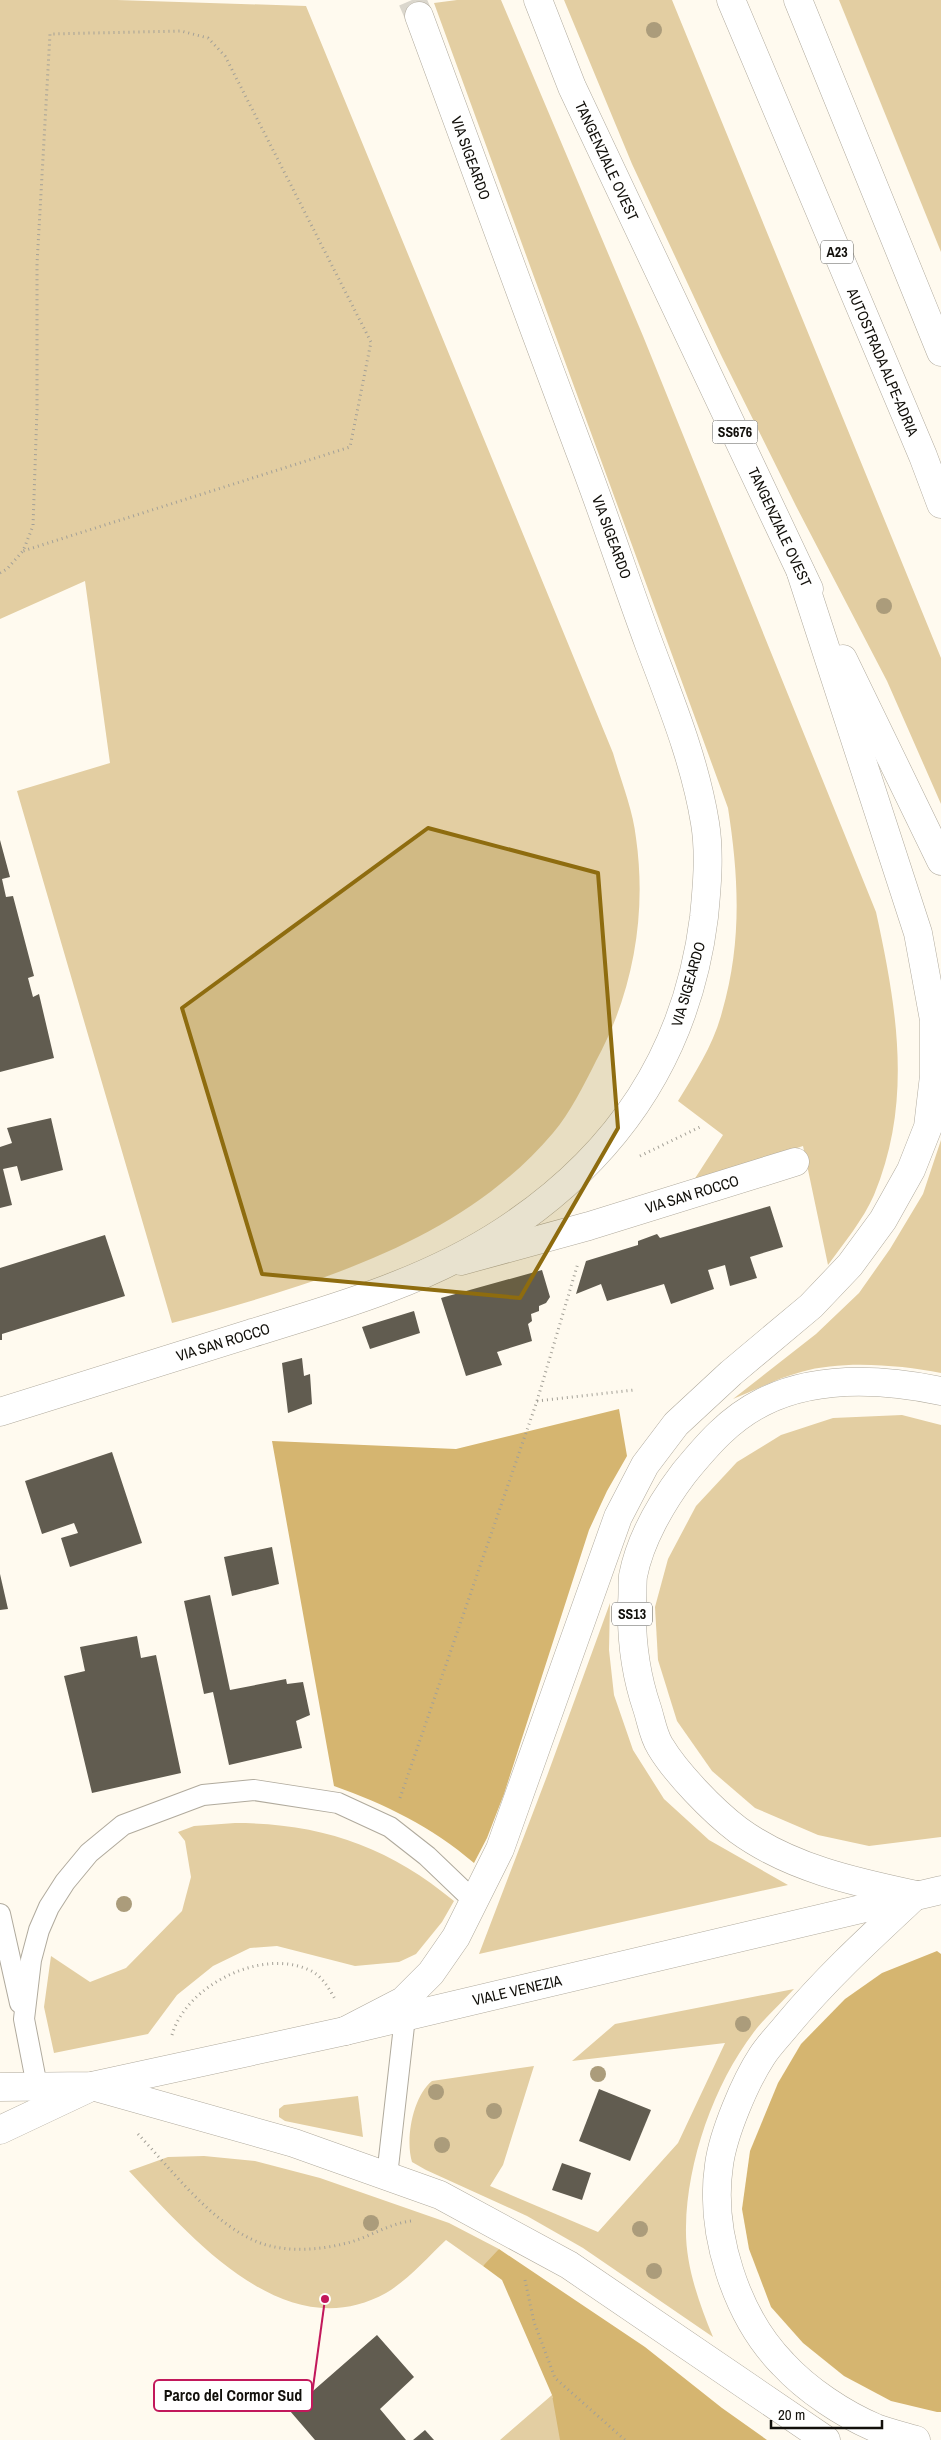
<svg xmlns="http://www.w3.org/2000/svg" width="941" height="2440" font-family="'Archivo Narrow',sans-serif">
	<rect width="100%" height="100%" fill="#fffaef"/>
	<!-- green -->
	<g fill="#e3cea2">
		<path d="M 0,0 L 117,0 L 306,6 L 613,753 C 621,781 633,810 636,838 C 647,915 633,993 596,1061 C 584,1085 570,1113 553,1133 C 458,1245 308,1286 172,1323 L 17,791 L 110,763 L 85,581 L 0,619 Z"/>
		<path d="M 457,0 L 501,0 L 643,336 L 876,912 C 897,1008 913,1102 874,1195 C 863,1220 844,1243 828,1265 L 803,1146 L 692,1183 L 723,1135 L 678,1101 C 695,1073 714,1044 722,1012 C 742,943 739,878 728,808 L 434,3 Z"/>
		<path d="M 564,0 L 672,0 L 941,658 L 941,804 L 887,681 L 796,506 L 721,355 L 632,164 Z"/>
		<path d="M 839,0 L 941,0 L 941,252 Z"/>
		<path d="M 941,1140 L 941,1373 C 899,1365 843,1360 801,1372 C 778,1378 755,1390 733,1399 L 816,1334 L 859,1293 L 890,1249 L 923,1194 Z"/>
		<path d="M 902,1415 L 941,1425 L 941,1837 L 869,1846 L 818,1835 L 755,1808 L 712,1771 L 677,1721 L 658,1660 L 655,1607 L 668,1559 L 696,1506 L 737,1462 L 781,1435 L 833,1418 Z"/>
		<path d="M 610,1603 L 609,1650 L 614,1695 L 633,1750 L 664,1799 L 709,1840 L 788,1885 L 479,1954 L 547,1776 Z"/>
		<path d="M 235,1823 C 320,1823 388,1846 454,1901 L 442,1922 L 416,1954 L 399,1962 L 355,1966 L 277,1946 L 250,1948 L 213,1966 L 177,1995 L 148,2034 L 54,2053 L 44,2007 L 51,1956 L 90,1982 L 126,1968 L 182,1911 L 191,1877 L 185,1841 L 178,1832 L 194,1826 Z"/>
		<path d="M 794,1989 C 782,2002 768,2015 757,2028 C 715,2081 687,2160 686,2227 C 685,2265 699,2303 713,2337 L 583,2248 L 527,2216 L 426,2170 L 412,2162 C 405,2139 413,2096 432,2081 L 534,2066 L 503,2165 L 490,2186 L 598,2232 L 678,2143 L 725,2043 L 572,2061 L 615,2024 Z"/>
		<path d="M 358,2096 L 363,2137 L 285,2121 L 279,2117 L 279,2109 L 284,2105 Z"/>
		<path d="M 204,2156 L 255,2161 L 320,2178 L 449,2223 L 499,2249 L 498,2251 L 764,2440 L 500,2440 L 552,2395 L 552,2398 L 556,2395 L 506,2277 L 486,2264 L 483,2266 L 446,2240 C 427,2258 408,2280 386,2293 C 285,2349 191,2237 129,2171 L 168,2157 Z"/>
	</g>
	<!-- forest -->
	<g fill="#d5b570">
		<path d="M 619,1409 L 627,1456 L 607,1491 L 589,1530 L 504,1794 L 487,1838 L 474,1863 C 432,1827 385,1804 334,1786 L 272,1441 L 456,1449 Z"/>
		<path d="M 937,1951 L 941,1954 L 941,2412 L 937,2412 L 891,2401 L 844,2376 L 803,2343 L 771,2307 L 749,2249 L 742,2209 L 750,2151 L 778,2083 L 801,2044 L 845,1999 L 882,1973 Z"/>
		<path d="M 499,2249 L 645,2347 L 722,2408 L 767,2440 L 560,2440 L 552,2395 L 502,2280 L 483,2266 Z"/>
	</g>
	<!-- building -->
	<g fill="#615c50">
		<path d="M 0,840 L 10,877 L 2,879 L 6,897 L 13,896 L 34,976 L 28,978 L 33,997 L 39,994 L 54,1058 L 0,1072 Z"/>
		<path d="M 51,1118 L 63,1170 L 21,1181 L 17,1166 L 3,1169 L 12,1205 L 0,1208 L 0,1147 L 12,1143 L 7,1128 Z"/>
		<path d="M 770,1206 L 783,1247 L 750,1257 L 757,1278 L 730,1286 L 725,1265 L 708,1270 L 714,1289 L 671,1304 L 664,1284 L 607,1301 L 601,1284 L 576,1294 L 586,1261 L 638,1245 L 638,1241 L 657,1234 L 660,1238 Z"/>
		<path d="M 105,1235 L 125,1296 L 2,1334 L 2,1340 L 0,1340 L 0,1268 Z"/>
		<path d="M 542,1270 L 550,1297 L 546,1303 L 539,1306 L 539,1311 L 531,1314 L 532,1321 L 528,1324 L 532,1341 L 497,1352 L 502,1365 L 466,1376 L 441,1298 Z"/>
		<path d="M 414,1311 L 420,1333 L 370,1349 L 362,1327 Z"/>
		<path d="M 302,1358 L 304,1376 L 310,1374 L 312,1404 L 288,1413 L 282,1363 Z"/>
		<path d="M 112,1452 L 142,1543 L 70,1567 L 61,1538 L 78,1533 L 74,1523 L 42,1534 L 25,1481 Z"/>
		<path d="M 272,1547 L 279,1584 L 232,1596 L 224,1557 Z"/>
		<path d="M 0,1574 L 8,1609 L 0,1610 Z"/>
		<path d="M 210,1595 L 230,1690 L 286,1679 L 287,1684 L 303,1682 L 310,1715 L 296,1721 L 302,1748 L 229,1765 L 213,1692 L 204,1694 L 184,1601 Z"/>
		<path d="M 137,1636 L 141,1658 L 156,1655 L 181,1773 L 92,1793 L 64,1676 L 85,1671 L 80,1647 Z"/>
		<path d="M 599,2089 L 651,2110 L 630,2161 L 579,2141 Z"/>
		<path d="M 562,2163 L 591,2173 L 582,2200 L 552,2190 Z"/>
		<path d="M 377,2335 L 414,2377 L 380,2409 L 406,2440 L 315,2440 L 290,2411 Z"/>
		<path d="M 425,2430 L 434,2440 L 413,2440 Z"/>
	</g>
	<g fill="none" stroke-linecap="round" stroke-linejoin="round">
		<!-- secondary-tunnel -->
		<path stroke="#dbd7cd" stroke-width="28" stroke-dasharray="28 14" stroke-linecap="butt" d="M 412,0 L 419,16"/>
		<defs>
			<g id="lane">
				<path d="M 0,1914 L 20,2003"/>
				<path d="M 37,2086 L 24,2019 L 31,1960 L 39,1930 L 49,1907 L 65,1882 L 89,1853 L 123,1825 L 203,1795 L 254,1790 L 338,1803 L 390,1827 L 427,1856 L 474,1901"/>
				<path d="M 387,2176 L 405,2017"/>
			</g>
			<path id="street" d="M 461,1261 L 589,1226 L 795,1162"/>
			<path id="secondary" d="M 0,1412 C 84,1385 168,1359 252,1333 C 338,1307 428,1281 504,1231 C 618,1156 687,1054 704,917 C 707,887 710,853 705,823 C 695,761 671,703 649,644 C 625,579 604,514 579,449 C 525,305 472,161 419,16"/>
			<g id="primary">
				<path d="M 0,2087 L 92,2086 L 345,2031 L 941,1890"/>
				<path d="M 0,2130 L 87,2089"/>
			</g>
			<g id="highway">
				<path d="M 538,0 L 572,87 L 809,589"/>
				<path d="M 731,0 L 923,456 L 941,504"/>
				<path d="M 798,0 L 941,352"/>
				<path d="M 843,659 L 941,861"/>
				<path d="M 916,1895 C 855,1882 790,1868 738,1830 C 713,1811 676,1773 660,1746 C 653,1735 651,1720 647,1708 C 635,1673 631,1640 632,1603 C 633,1595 632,1585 633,1576 C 640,1540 662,1502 684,1473 C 707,1445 729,1419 763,1402 C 817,1375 883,1379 941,1391"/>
				<path d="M 345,2031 L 403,2001 L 431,1973 L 456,1937 L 500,1849 L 618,1517 L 645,1465 L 676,1424 L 731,1373 L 811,1306 L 850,1265 L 883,1220 L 911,1170 L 928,1127 L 934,1076 L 934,1020 L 918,933 L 801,573"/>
				<path d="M 92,2086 L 294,2143 L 440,2195 L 569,2265 L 826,2440"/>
				<path d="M 916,2440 C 903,2436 889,2433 876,2428 C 843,2414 807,2390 783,2364 C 736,2316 709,2232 719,2165 C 723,2134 745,2082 762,2056 C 769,2045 780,2034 788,2024 C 827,1977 872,1936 916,1895"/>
			</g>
		</defs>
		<!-- lane casing -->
		<use href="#lane" stroke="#b0aa9d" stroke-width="22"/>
		<!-- street casing -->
		<use href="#street" stroke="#b0aa9d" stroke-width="29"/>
		<!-- secondary casing -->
		<use href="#secondary" stroke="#b0aa9d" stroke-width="29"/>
		<!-- primary casing -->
		<use href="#primary" stroke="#b0aa9d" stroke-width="29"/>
		<!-- highway casing -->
		<use href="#highway" stroke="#b0aa9d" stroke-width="29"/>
		<!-- path -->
		<g stroke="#a3a097" stroke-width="3" stroke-dasharray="1 4" stroke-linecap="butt">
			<path d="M 0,573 L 7,569 L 23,551 L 33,526 L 37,410 L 37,264 L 50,34 L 181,31 L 208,38 L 225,56 L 371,342 L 350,447 L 23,551"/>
			<path d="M 640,1156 L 700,1127"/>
			<path d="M 537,1401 L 634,1390"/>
			<path d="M 400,1798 L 537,1401 L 578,1263"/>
			<path d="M 172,2035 C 186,1986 259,1949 307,1969 C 321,1974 328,1987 335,1999"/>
			<path d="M 138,2134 C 173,2171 214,2227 263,2244 C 288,2252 318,2250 343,2244 C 367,2239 387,2224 411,2221"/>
			<path d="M 525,2280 L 534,2322 L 555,2378 L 625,2440"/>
		</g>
		<!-- lane -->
		<use href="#lane" stroke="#fff" stroke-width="20"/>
		<!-- street -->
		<use href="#street" stroke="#fff" stroke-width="28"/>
		<!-- secondary -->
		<use href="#secondary" stroke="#fff" stroke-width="28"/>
		<!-- primary -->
		<use href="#primary" stroke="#fff" stroke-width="28"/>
		<!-- highway -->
		<use href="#highway" stroke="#fff" stroke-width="28"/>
	</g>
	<!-- trees -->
	<g fill="#ab9c7b">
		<circle cx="654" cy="30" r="8"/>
		<circle cx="884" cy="606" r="8"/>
		<circle cx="124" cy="1904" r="8"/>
		<circle cx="743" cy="2024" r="8"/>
		<circle cx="598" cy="2074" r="8"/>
		<circle cx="436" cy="2092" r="8"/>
		<circle cx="494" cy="2111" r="8"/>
		<circle cx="442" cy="2145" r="8"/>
		<circle cx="371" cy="2223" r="8"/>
		<circle cx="640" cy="2229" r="8"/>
		<circle cx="654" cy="2271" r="8"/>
	</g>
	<!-- marked area -->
	<path fill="#8e6c0f" fill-opacity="0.2" stroke="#8e6c0f" stroke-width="4" stroke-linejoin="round" d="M 428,828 L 598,873 L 618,1128 L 520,1298 L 262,1274 L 182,1008 Z"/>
	<g text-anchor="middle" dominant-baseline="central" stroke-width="5" stroke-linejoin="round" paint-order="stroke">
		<!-- shield labels -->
		<g fill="#fff" stroke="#595854" stroke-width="1">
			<rect x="821" y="240.5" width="32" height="23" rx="4"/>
			<rect x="712.5" y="420.5" width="45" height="23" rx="4"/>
			<rect x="612" y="1602.5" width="40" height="23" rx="4"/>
		</g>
		<g font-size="14" font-weight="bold" fill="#12100b">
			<text x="837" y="252">A23</text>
			<text x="735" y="432">SS676</text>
			<text x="632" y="1614">SS13</text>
		</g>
		<!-- street labels -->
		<g font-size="15" fill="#12100b" stroke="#fff">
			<text transform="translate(471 158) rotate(70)">VIA SIGEARDO</text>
			<text transform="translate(607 161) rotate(65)">TANGENZIALE OVEST</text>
			<text transform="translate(883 362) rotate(67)">AUTOSTRADA ALPE-ADRIA</text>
			<text transform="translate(780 527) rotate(65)">TANGENZIALE OVEST</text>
			<text transform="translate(612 537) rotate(70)">VIA SIGEARDO</text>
			<text transform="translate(688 984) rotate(-74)">VIA SIGEARDO</text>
			<text transform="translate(692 1194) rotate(-17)">VIA SAN ROCCO</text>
			<text transform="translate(223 1342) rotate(-17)">VIA SAN ROCCO</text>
			<text transform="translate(517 1990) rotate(-13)">VIALE VENEZIA</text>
		</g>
	</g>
	<!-- callouts -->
	<path fill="none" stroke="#c2185b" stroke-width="2" d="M325 2299L312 2395"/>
	<circle fill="#c2185b" stroke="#fff" stroke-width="2" cx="325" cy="2299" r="5"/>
	<rect fill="#fff" stroke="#c2185b" stroke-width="2" x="154" y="2380" width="158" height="31" rx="5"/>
	<g font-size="16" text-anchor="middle" font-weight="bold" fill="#12100b">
		<text x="233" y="2401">Parco del Cormor Sud</text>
	</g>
	<!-- scale -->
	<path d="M771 2420v8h111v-8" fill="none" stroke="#12100b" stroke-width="2.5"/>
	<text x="778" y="2420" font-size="15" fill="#12100b" stroke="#ffffff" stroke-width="4" paint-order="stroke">20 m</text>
</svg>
